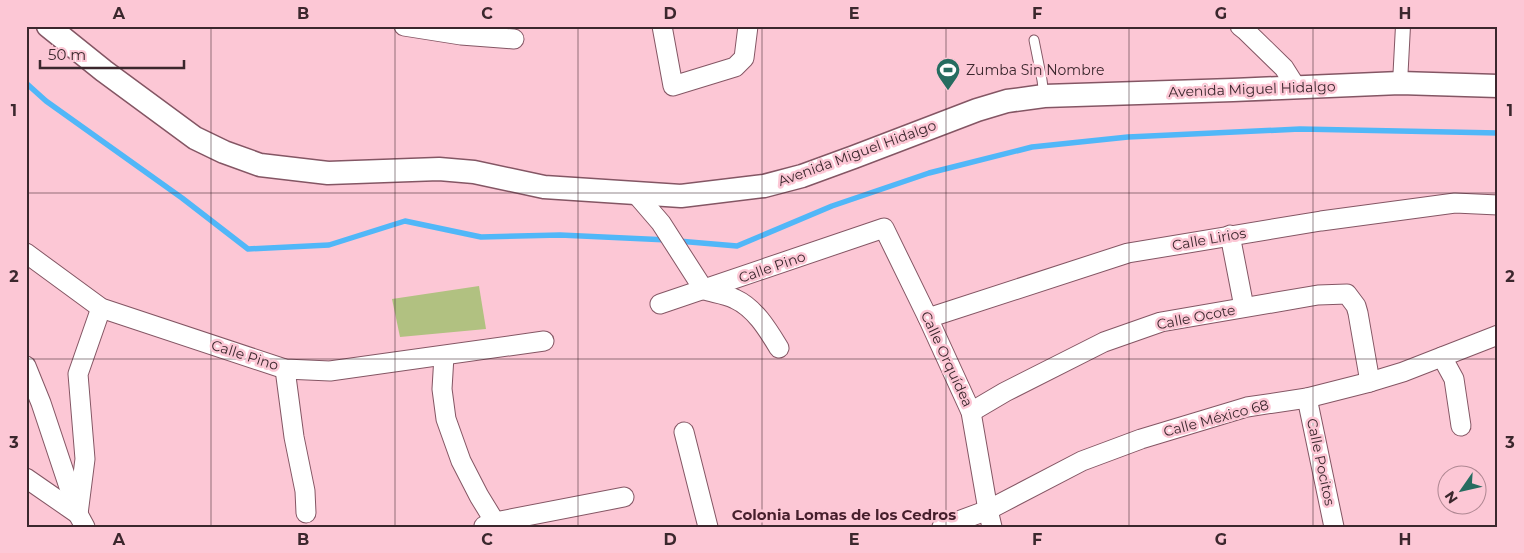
<svg xmlns="http://www.w3.org/2000/svg" width="1524" height="553" font-family="Montserrat,sans-serif">
	<rect width="100%" height="100%" fill="#fcc7d5"/>
	<!-- pitch -->
	<path fill="#b1c181" d="M 479,286 L 486,329 L 400,337 L 392,299 Z"/>
	<g fill="none" stroke-linecap="round" stroke-linejoin="round">
		<!-- stream -->
		<g stroke="#51b7f8" stroke-width="5.5">
			<path d="M 26,83 L 46,101 L 182,198 L 248,249 L 329,245 L 405,221 L 481,237 L 560,235 L 668,240"/>
			<path d="M 678,241 L 737,246 L 832,206 L 929,173 L 1032,147 L 1128,137 L 1300,129 L 1498,133"/>
		</g>
		<defs>
			<path id="service" d="M 1034,40 L 1042,80 L 1044,96"/>
			<path id="pedestrian" d="M 1400,83 L 1403,26"/>
			<g id="minor">
				<path d="M 404,26 L 461,35 L 514,39"/>
				<path d="M 662,26 L 673,86 L 735,67 L 744,58 L 748,26"/>
				<path d="M 1240,26 L 1245,30 L 1284,68 L 1296,87"/>
				<path d="M 636,194 L 661,223 L 704,290 C 714,293 726,294 735,299 C 755,308 768,330 779,348"/>
				<path d="M 1230,235 L 1244,307"/>
				<path d="M 26,253 L 101,308 L 285,369 L 330,371 L 544,341"/>
				<path d="M 660,304 L 884,228 L 928,318 L 971,412 L 988,510 L 992,527"/>
				<path d="M 928,318 L 1128,253 L 1321,221 L 1455,203 L 1498,205"/>
				<path d="M 444,356 L 442,389 L 446,419 L 461,461 L 479,496 L 498,527"/>
				<path d="M 1442,357 L 1454,379 L 1461,426"/>
				<path d="M 26,366 L 41,403 L 78,514 L 85,527"/>
				<path d="M 285,369 L 294,437 L 305,491 L 306,513"/>
				<path d="M 1307,398 L 1334,527"/>
				<path d="M 971,412 L 1005,392 L 1104,342 L 1161,322 L 1318,295 L 1347,294 L 1356,306 L 1358,313 L 1370,382"/>
				<path d="M 684,432 L 708,527"/>
				<path d="M 26,478 L 78,514"/>
				<path d="M 78,514 L 85,459 L 78,374 L 101,308"/>
				<path d="M 484,526 L 495,522 L 624,497"/>
				<path d="M 942,527 L 988,510 L 1082,461 L 1141,439 L 1247,407 L 1307,398 L 1370,382 L 1403,372 L 1498,335"/>
			</g>
			<path id="tertiary" d="M 48,26 L 104,71 L 195,138 L 224,152 L 260,165 L 328,173 L 439,169 L 474,172 L 544,187 L 681,196 L 764,186 L 802,176 L 854,157 L 977,110 L 1007,101 L 1044,96 L 1233,90 L 1400,83 L 1498,86"/>
		</defs>
		<!-- service casing -->
		<use href="#service" stroke="#845664" stroke-width="11"/>
		<!-- pedestrian casing -->
		<use href="#pedestrian" stroke="#845664" stroke-width="16"/>
		<!-- minor casing -->
		<use href="#minor" stroke="#845664" stroke-width="21"/>
		<!-- tertiary casing -->
		<use href="#tertiary" stroke="#845664" stroke-width="25"/>
		<!-- service -->
		<use href="#service" stroke="#fff" stroke-width="9"/>
		<!-- pedestrian -->
		<use href="#pedestrian" stroke="#fff" stroke-width="14"/>
		<!-- minor -->
		<use href="#minor" stroke="#fff" stroke-width="19"/>
		<!-- tertiary -->
		<use href="#tertiary" stroke="#fff" stroke-width="22"/>
	</g>
	<!-- grid -->
	<path fill="none" stroke="#3b272d" stroke-width="1" stroke-opacity="0.55" d="M 211,26 L 211,527M 395,26 L 395,527M 578,26 L 578,527M 762,26 L 762,527M 946,26 L 946,527M 1129,26 L 1129,527M 1313,26 L 1313,527M 26,193 L 1498,193M 26,359 L 1498,359"/>
	<!-- icons -->
	<defs>
		<symbol id="stadium-pin" viewBox="-11 -11 22 30"><path d="M0 17L-7.5 6A9.5 9.5 0 1 1 7.5 6Z" fill="#266c60" stroke="#fcc7d5"/><path d="M0-5a6.5 5 0 1 0 0 10a6.5 5 0 1 0 0-10ZM-3.5-1.8h7v3.6h-7Z" fill="#fff"/></symbol>
	</defs>
	<g fill-rule="evenodd">
		<use href="#stadium-pin" x="934" y="56" width="28" height="38"/>
	</g>
	<g text-anchor="middle" dominant-baseline="central" stroke-width="5" stroke-linejoin="round" paint-order="stroke">
		<!-- poi labels -->
		<g font-size="14" fill="#3b272d" stroke="#fcc7d5" text-anchor="start">
			<text x="966" y="70">Zumba Sin Nombre</text>
		</g>
		<!-- street labels -->
		<g font-size="14" fill="#3b272d" stroke="#fcc7d5">
			<text transform="translate(1252 89) rotate(-2)">Avenida Miguel Hidalgo</text>
			<text transform="translate(857 153) rotate(-20)">Avenida Miguel Hidalgo</text>
			<text transform="translate(1209 239) rotate(-10)">Calle Lirios</text>
			<text transform="translate(772 267) rotate(-19)">Calle Pino</text>
			<text transform="translate(1196 317) rotate(-11)">Calle Ocote</text>
			<text transform="translate(245 355) rotate(18)">Calle Pino</text>
			<text transform="translate(947 359) rotate(65)">Calle Orquídea</text>
			<text transform="translate(1216 418) rotate(-15)">Calle México 68</text>
			<text transform="translate(1321 462) rotate(78)">Calle Pocitos</text>
		</g>
		<!-- neighbourhood labels -->
		<g font-size="15" font-weight="bold" fill="#461f2c" stroke="#fcc7d5">
			<text x="844" y="514">Colonia Lomas de los Cedros</text>
		</g>
	</g>
	<!-- border -->
	<rect width="1524" height="553" fill="none" stroke="#fcc7d5" stroke-width="55"/>
	<!-- north arrow -->
	<g transform="translate(1462 490) rotate(236)"><circle r="24" fill="#fcc7d5" stroke="#af8792"/>
	<path d="M0-4L9 19L0 12L-9 19Z" fill="#266c60"/>
	<text y="-8" font-size="14" font-weight="bold" text-anchor="middle" fill="#3b272d">N</text>
	</g>
	<!-- scale -->
	<path d="M40 60v8h144v-8" fill="none" stroke="#3b272d" stroke-width="2.5"/>
	<text x="48" y="60" font-size="15" fill="#3b272d" stroke="#fcc7d5" stroke-width="4" paint-order="stroke">50 m</text>
	<rect x="28" y="28" width="1468" height="498" fill="none" stroke="#3b272d" stroke-width="2"/>
	<g font-size="16" text-anchor="middle" font-weight="bold" fill="#3b272d">
		<text x="119" y="19">A</text>
		<text x="303" y="19">B</text>
		<text x="487" y="19">C</text>
		<text x="670" y="19">D</text>
		<text x="854" y="19">E</text>
		<text x="1037" y="19">F</text>
		<text x="1221" y="19">G</text>
		<text x="1405" y="19">H</text>
		<text x="14" y="116">1</text>
		<text x="1510" y="116">1</text>
		<text x="14" y="282">2</text>
		<text x="1510" y="282">2</text>
		<text x="14" y="448">3</text>
		<text x="1510" y="448">3</text>
		<text x="119" y="545">A</text>
		<text x="303" y="545">B</text>
		<text x="487" y="545">C</text>
		<text x="670" y="545">D</text>
		<text x="854" y="545">E</text>
		<text x="1037" y="545">F</text>
		<text x="1221" y="545">G</text>
		<text x="1405" y="545">H</text>
	</g>
</svg>
